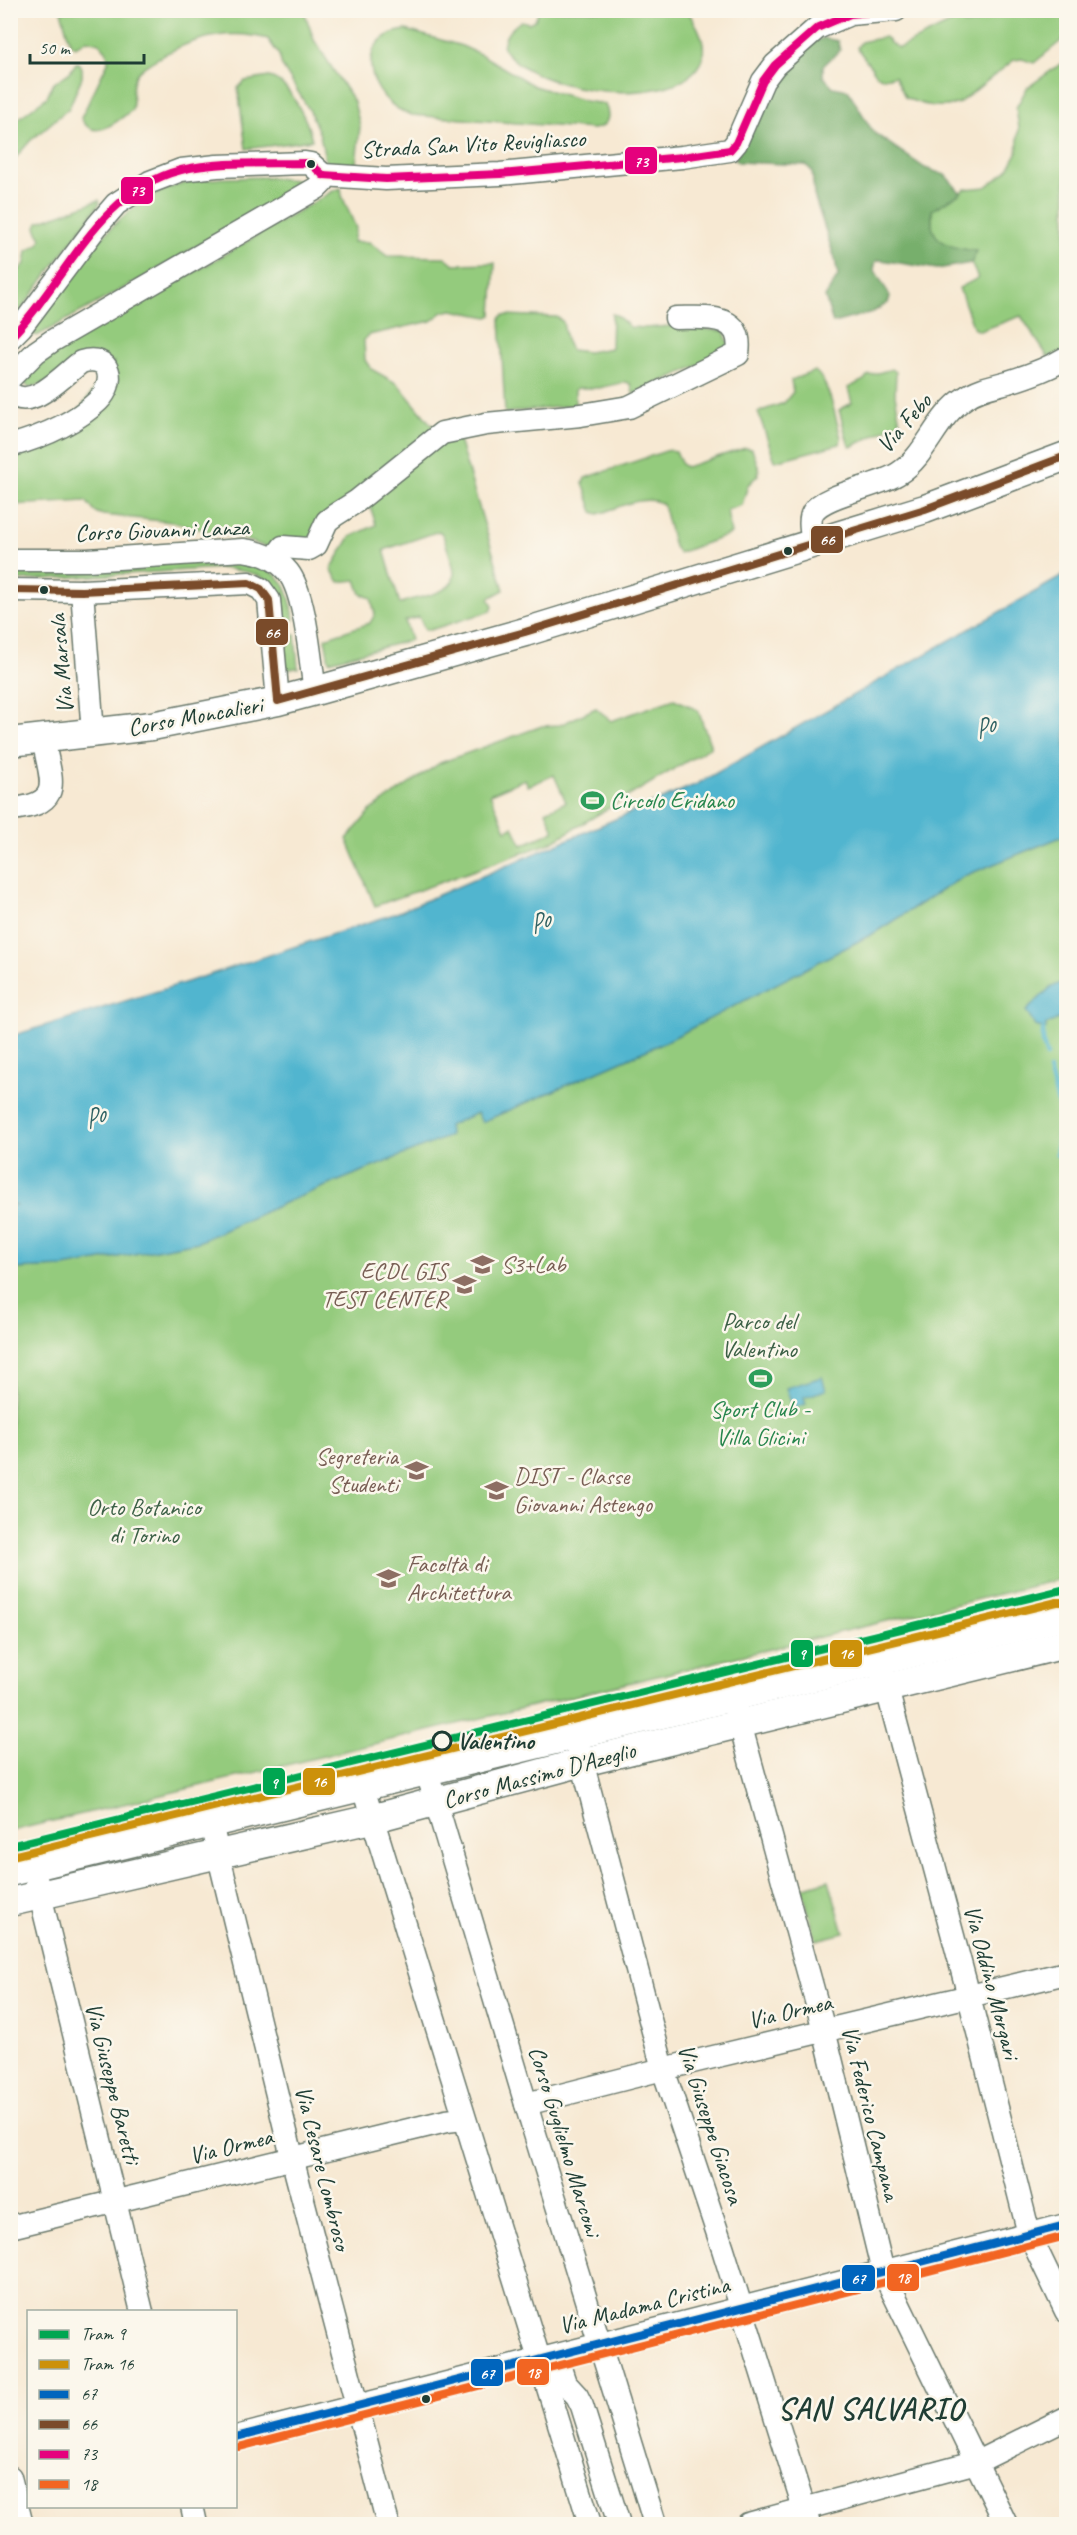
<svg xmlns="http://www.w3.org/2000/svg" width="1077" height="2535" font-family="Caveat,sans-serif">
	<rect width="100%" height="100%" fill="#fbf7ec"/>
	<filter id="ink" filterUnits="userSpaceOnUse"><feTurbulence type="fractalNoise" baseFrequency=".0167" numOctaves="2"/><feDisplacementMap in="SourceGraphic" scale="12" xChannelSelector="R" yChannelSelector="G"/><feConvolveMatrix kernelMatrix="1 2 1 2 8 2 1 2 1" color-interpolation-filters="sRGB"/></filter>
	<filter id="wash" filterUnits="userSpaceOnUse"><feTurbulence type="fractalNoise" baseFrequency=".008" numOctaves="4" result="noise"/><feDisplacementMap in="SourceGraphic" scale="24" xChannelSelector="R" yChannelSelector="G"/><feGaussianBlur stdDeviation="1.35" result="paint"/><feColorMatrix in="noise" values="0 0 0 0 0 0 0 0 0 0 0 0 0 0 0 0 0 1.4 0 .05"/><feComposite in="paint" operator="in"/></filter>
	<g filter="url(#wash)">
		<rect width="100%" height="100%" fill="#f7e9d3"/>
		<!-- green -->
		<g fill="#94cb7d" stroke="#5a8458" stroke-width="1.5" fill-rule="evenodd">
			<path d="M 539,10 L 687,11 C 764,112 547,111 503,48 C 504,35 510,29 521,21 L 529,23 L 535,20 Z"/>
			<path d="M 61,11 L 304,11 L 314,40 L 354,102 L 360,126 L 356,164 L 326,163 L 320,135 L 310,111 L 282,66 L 279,55 L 268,39 C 230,28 192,38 158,58 C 151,63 141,67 136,75 C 129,86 135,98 132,110 C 117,122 93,143 81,118 L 108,62 L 107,52 L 99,43 L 87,40 L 75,47 L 70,43 Z"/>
			<path d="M 990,11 L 1024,11 L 1030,15 L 1038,11 L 1066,11 L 1066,37 L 1034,63 L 1022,59 L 1014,60 L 959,103 C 943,109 921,106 905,97 L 895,76 L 883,78 L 877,75 L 857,48 L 861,42 L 885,37 L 891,44 L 899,48 L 960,19 L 965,25 L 975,24 Z"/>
			<path d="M 406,30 L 462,46 L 482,55 L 534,86 L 585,101 L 605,104 C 611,117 608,127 593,129 L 412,115 C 368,103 350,36 406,30 Z"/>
			<path d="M 1066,60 L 1066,351 L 1048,357 L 1021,316 L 980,331 L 974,329 L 959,288 L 978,278 L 971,263 L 977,251 C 962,249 939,247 933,230 C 931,225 932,216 932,210 L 965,189 L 986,187 L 1007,171 L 1017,153 L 1019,128 L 1016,108 L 1027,88 Z"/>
			<path d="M 76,63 L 79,63 L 82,68 L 82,77 L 69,108 L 30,141 L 11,163 L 11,124 L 47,97 L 53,84 L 70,72 Z"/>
			<path d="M 269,77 C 289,81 308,121 312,140 L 246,149 L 238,88 L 245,81 Z"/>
			<path d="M 264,177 L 296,180 L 302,184 L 146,276 L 37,336 L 33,334 C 33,323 55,298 62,288 C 96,244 128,197 186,183 C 211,177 238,178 264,177 Z"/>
			<path d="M 341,188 L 342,196 L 356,228 L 353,242 L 369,242 L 387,256 L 445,257 L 454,264 L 495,263 L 492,315 L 488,317 L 452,310 L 443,312 L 431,321 L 369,335 L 364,340 L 365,360 L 371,369 L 398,384 L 435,429 L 311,540 L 271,549 L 246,540 L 172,522 L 103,515 L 95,512 L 86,501 L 11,505 L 11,453 L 62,434 L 114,362 L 29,388 L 22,380 L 26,374 L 73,336 L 150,298 L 333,191 Z"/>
			<path d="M 99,200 L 100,203 L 11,323 L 11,276 L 13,276 L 25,264 L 27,251 L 39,244 L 41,239 L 36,227 L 38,222 Z"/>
			<path d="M 612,314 L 616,315 L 630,327 L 646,328 L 671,326 L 724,331 L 731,351 L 633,394 L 631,384 L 626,382 L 599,388 L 578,388 L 575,390 L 575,405 L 505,413 L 500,318 L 504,315 L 557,317 L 563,322 L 566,340 L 571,350 L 588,352 L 611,348 Z"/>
			<path d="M 892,369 L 896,372 L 895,395 L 900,422 L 851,447 L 848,443 L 839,410 L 852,403 L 848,388 L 864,380 L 867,376 Z"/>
			<path d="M 815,371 C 830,382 836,421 841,438 L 840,444 L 775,461 L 758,412 L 784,403 L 793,392 L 791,380 Z"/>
			<path d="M 459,440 L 504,590 L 489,598 L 493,607 L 491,611 L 430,630 L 425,630 L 419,617 L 405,621 L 411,640 L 329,661 L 325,638 L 370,623 L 375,614 L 371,598 L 361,594 L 356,580 L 339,582 L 331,569 L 350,537 L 376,525 L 368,499 L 439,441 ZM 439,531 L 443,535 C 454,571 468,587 422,597 C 415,599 406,600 400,604 L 384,550 Z"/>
			<path d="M 745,448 L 752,449 L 759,469 L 758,475 L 748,485 L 742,505 L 727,510 L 731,534 L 679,553 L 674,547 L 663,504 C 645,493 616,509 598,514 L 593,512 L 583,483 L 585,478 L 669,450 L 676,451 L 682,465 L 686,467 Z"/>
			<path d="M 247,559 C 281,575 289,581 294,620 L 283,621 C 278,576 261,573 221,568 L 11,581 L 11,569 Z"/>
			<path d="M 295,635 L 298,668 L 286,669 L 284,636 Z"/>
			<path d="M 674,699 L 698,710 L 711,747 L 550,843 L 375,906 L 347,839 L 371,810 L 440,763 L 542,726 L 560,725 L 596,708 L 611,721 ZM 554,775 L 566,802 L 546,811 L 554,831 L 522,845 L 513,827 L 506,830 L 490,794 L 525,779 L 528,786 Z"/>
			<path d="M 1066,835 L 1066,1578 L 11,1831 L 11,1269 L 64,1267 L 198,1242 L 291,1200 L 449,1136 L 447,1126 L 477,1112 L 482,1122 L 665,1042 L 874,933 L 964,876 Z"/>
			<path d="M 829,1880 L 844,1933 L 816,1940 L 802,1888 Z"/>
		</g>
		<!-- forest -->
		<path fill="#77af6c" stroke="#4b7650" stroke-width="1.5" d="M 823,38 L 838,41 L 840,50 L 823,66 L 823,76 L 833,87 L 848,90 L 873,132 L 925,168 L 945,175 L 961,193 L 932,210 C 932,216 931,225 933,230 C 939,247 962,249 977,251 L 971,263 L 937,269 L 881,260 L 876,261 L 874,269 L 890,296 L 888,303 L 873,312 L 833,323 L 825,297 L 838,276 L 835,259 L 814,195 L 812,171 L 806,165 L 738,162 L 735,159 C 754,120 778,52 823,38 Z"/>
		<!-- water -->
		<g fill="#51b5cf" stroke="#387982" stroke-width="1.5">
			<path d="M 1066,574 L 1066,835 L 964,876 L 874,933 L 665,1042 L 482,1122 L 477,1113 L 448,1126 L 450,1136 L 291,1200 L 198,1242 L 64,1267 L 11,1269 L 11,1036 L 187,982 L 394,914 L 697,784 Z"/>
			<path d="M 1066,981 L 1066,1015 L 1046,1025 L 1046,1029 L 1035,1026 L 1026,1011 L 1051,987 Z"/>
			<path d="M 822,1377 L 826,1390 L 804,1397 L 806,1404 L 793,1408 L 786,1388 Z"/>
		</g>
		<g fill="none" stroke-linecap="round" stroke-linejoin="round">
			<!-- stream -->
			<g stroke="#51b5cf" stroke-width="4.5">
				<path d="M 1043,1030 L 1043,1044 L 1047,1056"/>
				<path d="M 1049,1070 L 1060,1110 L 1057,1155"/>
			</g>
			<!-- ferry -->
			<path stroke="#2e6162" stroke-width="1.5" stroke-dasharray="8 6" stroke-linecap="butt" d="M 10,1204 L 21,1207"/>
		</g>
	</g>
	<g filter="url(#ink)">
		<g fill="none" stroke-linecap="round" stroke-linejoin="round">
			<defs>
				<g id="minor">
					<path d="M 323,175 L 386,179 L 500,174 L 682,157 L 730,150 L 736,143 L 763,81 L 775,65 L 817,28 L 850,14 L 896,10"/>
					<path d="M 10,338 L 21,327 L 97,226 L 116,204 L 150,182 L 181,170 L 217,166 L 305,163 L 311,164 L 323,175"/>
					<path d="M 10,378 L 36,352 L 52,341 L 317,188 L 323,182 L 323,175"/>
					<path d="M 10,393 C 32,412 63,375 81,362 C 111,353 117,382 98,401 C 74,424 42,437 10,446"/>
					<path d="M 813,544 C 812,535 808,520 813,512 C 824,494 879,487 899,473 C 927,455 936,417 965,398 C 977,389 993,386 1008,382 C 1028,376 1048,369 1066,358"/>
					<path d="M 274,559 L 283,547 L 309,549 L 316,545 L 327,521 L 335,515 L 357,501 L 442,433 L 486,424 L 581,415 L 629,407 L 738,354 C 744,312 705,318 676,318"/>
					<path d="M 10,560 L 87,560 L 243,550 C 260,552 277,558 288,572 C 306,595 310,661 315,691"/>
					<path d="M 10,590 L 82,591 L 249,583 L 261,589 L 269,600 L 278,701"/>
					<path d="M 82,591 L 93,733"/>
					<path d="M 10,809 C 67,804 50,780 43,738"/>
					<path d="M 883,1674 L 965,1981 L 1029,2234 L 1066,2311"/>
					<path d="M 736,1709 L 824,2030 L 883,2272 L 1006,2524"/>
					<path d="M 578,1746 L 663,2069 L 723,2249 L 809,2524"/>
					<path d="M 427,1772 L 531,2121 L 655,2524"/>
					<path d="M 363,1788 L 590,2524"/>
					<path d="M 211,1824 L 296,2173 L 388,2524"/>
					<path d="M 33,1866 L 142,2312"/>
					<path d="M 526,2104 L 663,2069 L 1066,1973"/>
					<path d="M 10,2227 L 446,2121 L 464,2119"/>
					<path d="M 556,2356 L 565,2383 L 577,2396 L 582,2406 L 619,2524"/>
					<path d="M 236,2437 L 1066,2225"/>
					<path d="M 10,2477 L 22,2524"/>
					<path d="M 192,2506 L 196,2524"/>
					<path d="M 748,2524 L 977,2462 L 1066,2418"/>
				</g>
				<g id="major">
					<path d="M 10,742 L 152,726 L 278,701 L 315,691 L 525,632 L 925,509 L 1066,456"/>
					<path d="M 10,1872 L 1066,1616"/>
					<path d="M 10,1902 L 371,1819 L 583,1762 L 1066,1644"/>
				</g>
			</defs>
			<!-- minor casing -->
			<use href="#minor" stroke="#6b796c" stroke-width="25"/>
			<!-- major casing -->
			<use href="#major" stroke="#6b796c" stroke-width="31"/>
			<!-- minor -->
			<use href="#minor" stroke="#fff" stroke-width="22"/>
			<!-- major -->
			<use href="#major" stroke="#fff" stroke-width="28"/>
			<defs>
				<path id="bus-1" d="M 236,2437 L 1066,2225"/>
				<path id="bus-2" d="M 10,590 L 82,591 L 249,583 L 261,589 L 269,600 L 278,701 L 525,632 L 925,509 L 1066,456"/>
				<g id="bus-3">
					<path d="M 323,175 L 386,179 L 500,174 L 682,157 L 730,150 L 736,143 L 763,81 L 775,65 L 817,28 L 850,14 L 890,10"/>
					<path d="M 10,338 C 66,282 97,191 181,170 C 218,161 266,164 305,163 L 311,164 L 323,175"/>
				</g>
				<path id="bus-4" d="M 239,2447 L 1066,2236"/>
			</defs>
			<!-- bus-1 casing -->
			<use href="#bus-1" stroke="#fbf7ec" stroke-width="12"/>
			<!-- bus-2 casing -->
			<use href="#bus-2" stroke="#fbf7ec" stroke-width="12"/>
			<!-- bus-3 casing -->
			<use href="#bus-3" stroke="#fbf7ec" stroke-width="12"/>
			<!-- bus-4 casing -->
			<use href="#bus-4" stroke="#fbf7ec" stroke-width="12"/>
			<!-- bus-1 -->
			<use href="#bus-1" stroke="#0065bd" stroke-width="8"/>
			<!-- bus-2 -->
			<use href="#bus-2" stroke="#7a4b2a" stroke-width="8"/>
			<!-- bus-3 -->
			<use href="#bus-3" stroke="#e5007d" stroke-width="8"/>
			<!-- bus-4 -->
			<use href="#bus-4" stroke="#f26522" stroke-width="8"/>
			<defs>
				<path id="tram-1" d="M 10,1846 L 1066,1589"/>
				<path id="tram-2" d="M 12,1856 L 1057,1602 L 1066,1602"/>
			</defs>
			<!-- tram-1 casing -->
			<use href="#tram-1" stroke="#fbf7ec" stroke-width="12"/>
			<!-- tram-2 casing -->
			<use href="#tram-2" stroke="#fbf7ec" stroke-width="12"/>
			<!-- tram-1 -->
			<use href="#tram-1" stroke="#00a651" stroke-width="8"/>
			<!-- tram-2 -->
			<use href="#tram-2" stroke="#cc910a" stroke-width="8"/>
		</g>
	</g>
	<!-- icons -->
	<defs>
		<symbol id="stadium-bare" viewBox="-9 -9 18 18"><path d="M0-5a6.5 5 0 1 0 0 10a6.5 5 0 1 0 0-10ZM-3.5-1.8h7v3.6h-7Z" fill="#2e9e5b" stroke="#fbf7ec" stroke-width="2.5" paint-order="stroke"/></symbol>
		<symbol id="university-bare" viewBox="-9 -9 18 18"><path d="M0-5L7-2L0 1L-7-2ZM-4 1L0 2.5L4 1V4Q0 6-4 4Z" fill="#8d6e63" stroke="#fbf7ec" stroke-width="2.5" paint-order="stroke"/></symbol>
	</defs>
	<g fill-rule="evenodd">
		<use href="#stadium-bare" x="576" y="784" width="33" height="33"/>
		<use href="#university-bare" x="466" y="1248" width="33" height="33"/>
		<use href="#university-bare" x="448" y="1268" width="33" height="33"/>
		<use href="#stadium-bare" x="744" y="1362" width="33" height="33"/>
		<use href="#university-bare" x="400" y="1454" width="33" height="33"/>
		<use href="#university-bare" x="480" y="1474" width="33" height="33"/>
		<use href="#university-bare" x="372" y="1562" width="33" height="33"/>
	</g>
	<!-- markers -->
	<g fill="#1f3d34" stroke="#fbf7ec" stroke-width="2">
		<circle cx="311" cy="164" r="5"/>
		<circle cx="788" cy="551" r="5"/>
		<circle cx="44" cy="590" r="5"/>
		<circle cx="426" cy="2399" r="5"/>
	</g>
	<circle fill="#fbf7ec" stroke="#1f3d34" stroke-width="3" cx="442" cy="1741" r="9"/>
	<g text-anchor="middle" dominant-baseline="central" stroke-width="5" stroke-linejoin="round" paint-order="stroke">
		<!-- street labels -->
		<g font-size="24" fill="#1f3d34" stroke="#fbf7ec">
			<text transform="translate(473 144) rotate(-3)">Strada San Vito Revigliasco</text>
			<text transform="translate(904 423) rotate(-49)">Via Febo</text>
			<text transform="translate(162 530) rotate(-2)">Corso Giovanni Lanza</text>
			<text transform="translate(61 664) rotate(-95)">Via Marsala</text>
			<text transform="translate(195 716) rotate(-10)">Corso Moncalieri</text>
			<text transform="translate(539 1775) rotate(-15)">Corso Massimo D'Azeglio</text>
			<text transform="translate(992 1982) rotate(75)">Via Oddino Morgari</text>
			<text transform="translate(790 2011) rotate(-13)">Via Ormea</text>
			<text transform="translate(113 2083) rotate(76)">Via Giuseppe Baretti</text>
			<text transform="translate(871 2113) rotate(76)">Via Federico Campana</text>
			<text transform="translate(711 2124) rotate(72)">Via Giuseppe Giacosa</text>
			<text transform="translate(565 2141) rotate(73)">Corso Guglielmo Marconi</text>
			<text transform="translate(231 2146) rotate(-14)">Via Ormea</text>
			<text transform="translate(323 2168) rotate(76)">Via Cesare Lombroso</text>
			<text transform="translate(644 2305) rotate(-14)">Via Madama Cristina</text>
		</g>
		<!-- leisure labels -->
		<g font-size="24" fill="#27864d" stroke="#fbf7ec" text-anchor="start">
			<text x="610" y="800">Circolo Eridano</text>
			<text x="760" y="1409" text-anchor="middle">Sport Club -<tspan x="760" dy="28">Villa Glicini</tspan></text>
		</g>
		<!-- education labels -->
		<g font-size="24" fill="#785e54" stroke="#fbf7ec" text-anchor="start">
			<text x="501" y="1264">S3+Lab</text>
			<text x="447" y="1271" text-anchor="end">ECDL GIS<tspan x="447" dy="28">TEST CENTER</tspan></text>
			<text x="398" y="1456" text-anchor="end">Segreteria<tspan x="398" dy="28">Studenti</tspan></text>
			<text x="514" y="1476">DIST - Classe<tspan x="514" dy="28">Giovanni Astengo</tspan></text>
			<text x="407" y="1564">Facoltà di<tspan x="407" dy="28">Architettura</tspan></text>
		</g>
		<!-- park labels -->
		<g font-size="24" fill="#3c6046" stroke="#fbf7ec">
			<text x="759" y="1321">Parco del<tspan x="759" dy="28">Valentino</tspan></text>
			<text x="144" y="1507">Orto Botanico<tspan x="144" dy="28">di Torino</tspan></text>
		</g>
		<!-- stop labels -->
		<g font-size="24" font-weight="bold" fill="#1f3d34" stroke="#fbf7ec" text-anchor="start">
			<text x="457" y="1741">Valentino</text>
		</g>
		<!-- water labels -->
		<g font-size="26" font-style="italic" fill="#2e6162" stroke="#fbf7ec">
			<text transform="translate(984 727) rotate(-24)">Po</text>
			<text transform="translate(539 922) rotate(-24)">Po</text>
			<text transform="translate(94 1117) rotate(-24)">Po</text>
		</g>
		<!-- district labels -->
		<g font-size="30" font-weight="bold" letter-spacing="1.5" fill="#1f3d34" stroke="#fbf7ec">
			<text x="871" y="2409">SAN SALVARIO</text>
		</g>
	</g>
	<g stroke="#fbf7ec" stroke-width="2">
		<rect x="624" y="146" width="34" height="29" rx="6" fill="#e5007d"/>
		<rect x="120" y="176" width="34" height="29" rx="6" fill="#e5007d"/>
		<rect x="810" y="525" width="34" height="29" rx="6" fill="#7a4b2a"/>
		<rect x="255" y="618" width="34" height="28" rx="6" fill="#7a4b2a"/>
		<rect x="790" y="1639" width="24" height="29" rx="6" fill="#00a651"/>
		<rect x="829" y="1639" width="34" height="29" rx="6" fill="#cc910a"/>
		<rect x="302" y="1767" width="34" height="29" rx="6" fill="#cc910a"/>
		<rect x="262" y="1767" width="24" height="29" rx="6" fill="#00a651"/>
		<rect x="886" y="2263" width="34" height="29" rx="6" fill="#f26522"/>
		<rect x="841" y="2264" width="35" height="28" rx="6" fill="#0065bd"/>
		<rect x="516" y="2358" width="34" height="28" rx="6" fill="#f26522"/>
		<rect x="470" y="2358" width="34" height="29" rx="6" fill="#0065bd"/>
	</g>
	<g font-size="16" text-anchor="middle" font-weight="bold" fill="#fff">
		<text x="641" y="167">73</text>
		<text x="137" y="196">73</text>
		<text x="827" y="545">66</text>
		<text x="272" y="638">66</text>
		<text x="802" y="1659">9</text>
		<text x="846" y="1659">16</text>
		<text x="319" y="1787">16</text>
		<text x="274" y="1788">9</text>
		<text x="903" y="2283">18</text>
		<text x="858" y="2284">67</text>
		<text x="533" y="2378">18</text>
		<text x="487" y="2379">67</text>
	</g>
	<!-- margin -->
	<rect width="1077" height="2535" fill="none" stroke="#fbf7ec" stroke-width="36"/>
	<!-- legend -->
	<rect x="27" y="2310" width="210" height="198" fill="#fbf7ec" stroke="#a3ada2" stroke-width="1.5"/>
	<rect x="39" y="2330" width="30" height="9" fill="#00a651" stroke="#a3ada2" stroke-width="1.5"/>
	<text x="81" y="2340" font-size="18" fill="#1f3d34">Tram 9</text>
	<rect x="39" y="2360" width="30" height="9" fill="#cc910a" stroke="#a3ada2" stroke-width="1.5"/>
	<text x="81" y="2370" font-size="18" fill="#1f3d34">Tram 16</text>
	<rect x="39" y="2390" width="30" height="9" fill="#0065bd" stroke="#a3ada2" stroke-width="1.5"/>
	<text x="81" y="2400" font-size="18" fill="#1f3d34">67</text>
	<rect x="39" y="2420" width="30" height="9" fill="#7a4b2a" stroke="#a3ada2" stroke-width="1.5"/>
	<text x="81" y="2430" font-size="18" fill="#1f3d34">66</text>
	<rect x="39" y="2450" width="30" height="9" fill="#e5007d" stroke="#a3ada2" stroke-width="1.5"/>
	<text x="81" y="2460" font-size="18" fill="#1f3d34">73</text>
	<rect x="39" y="2480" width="30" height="9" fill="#f26522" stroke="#a3ada2" stroke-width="1.5"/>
	<text x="81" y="2490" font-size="18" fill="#1f3d34">18</text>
	<!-- scale -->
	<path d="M30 54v9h114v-9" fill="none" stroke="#1f3d34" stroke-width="3"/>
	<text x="39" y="54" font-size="18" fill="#1f3d34" stroke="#fbf7ec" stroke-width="4.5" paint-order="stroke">50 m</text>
</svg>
